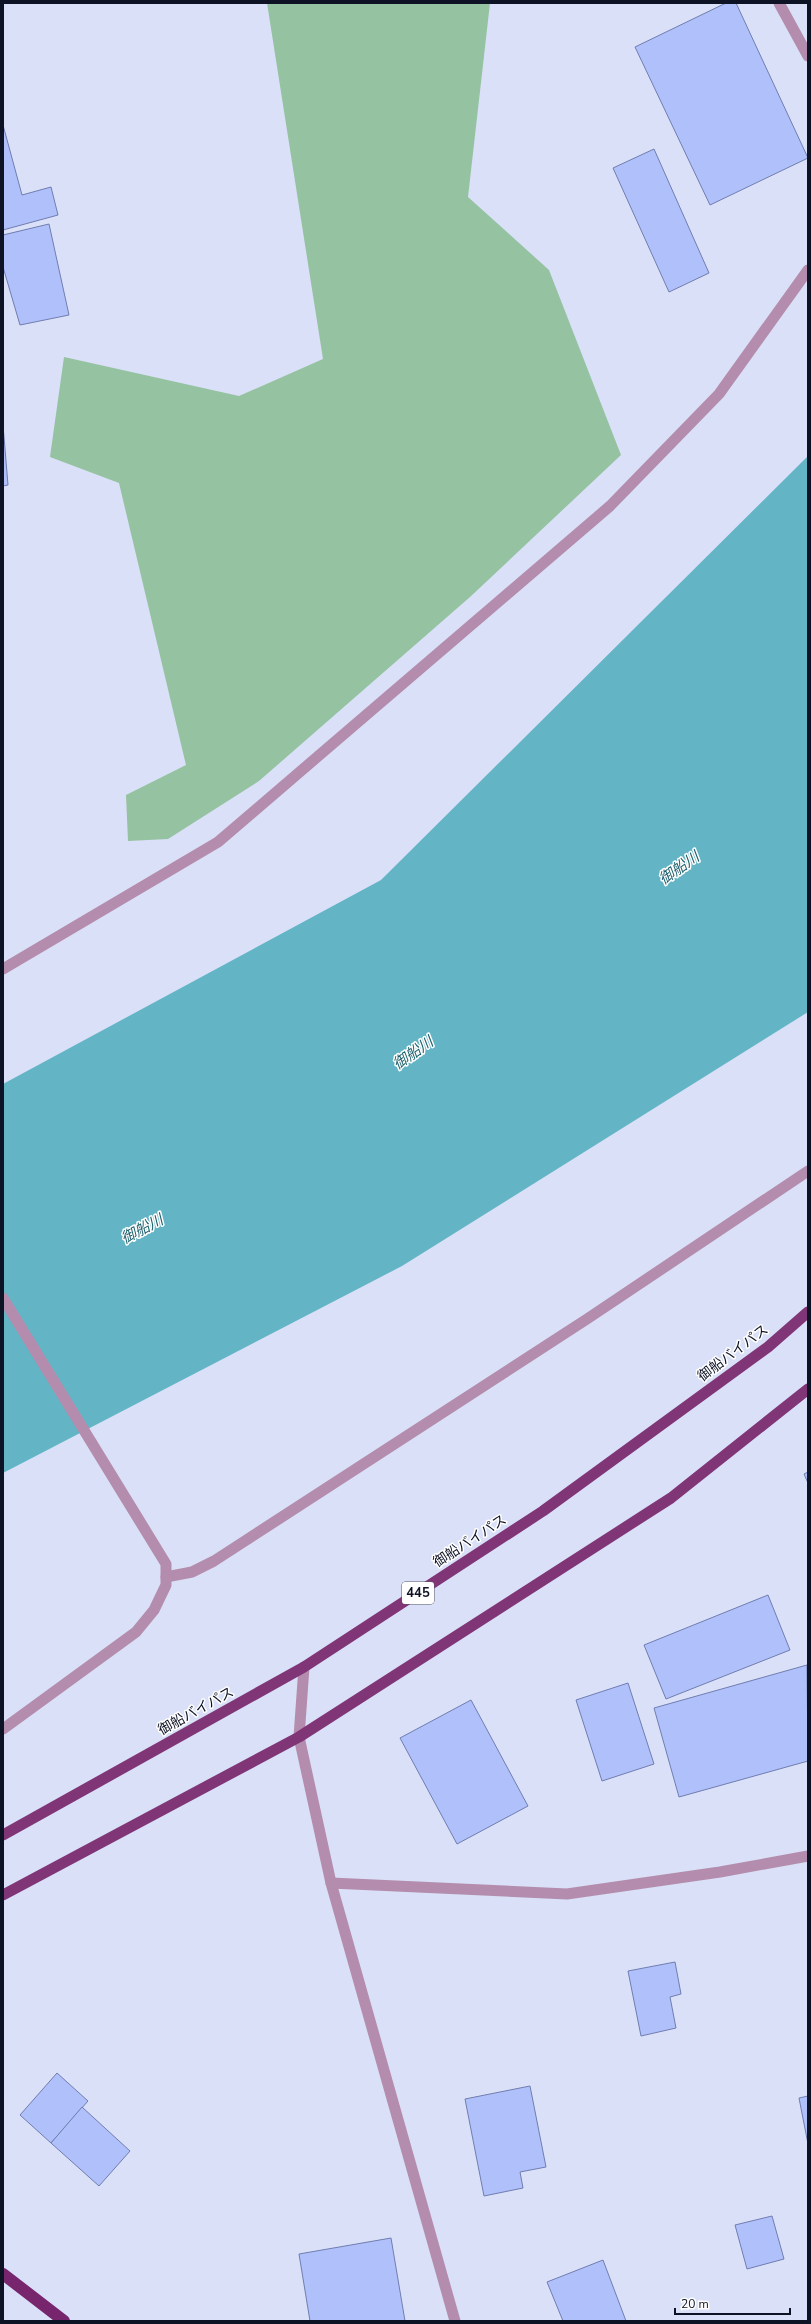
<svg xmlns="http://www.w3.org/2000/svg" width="811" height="2324" font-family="'Nunito Sans','Noto Sans JP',sans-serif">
	<rect width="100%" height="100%" fill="#d9e0f7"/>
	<!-- green -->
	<path fill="#95c2a1" d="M 267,3 L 490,3 L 468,197 L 549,270 L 621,455 L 470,597 L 259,781 L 168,839 L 128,841 L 126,795 L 186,765 L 119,483 L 50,457 L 64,357 L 239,396 L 323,359 Z"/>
	<!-- water -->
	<path fill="#63b5c6" d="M 808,456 L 808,1012 L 402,1266 L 3,1473 L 3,1084 L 381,880 Z"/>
	<!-- building -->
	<g fill="#b0c0fa" stroke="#707db0">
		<path d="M 726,3 L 736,3 L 808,158 L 710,205 L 635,47 Z"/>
		<path d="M 3,125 L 22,195 L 51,187 L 58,215 L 3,230 Z"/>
		<path d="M 654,149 L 709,273 L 669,292 L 613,168 Z"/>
		<path d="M 49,224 L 69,315 L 20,325 L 3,267 L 3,235 Z"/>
		<path d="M 3,425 L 8,485 L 3,486 Z"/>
		<path d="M 808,1472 L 808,1483 L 804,1474 Z"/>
		<path d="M 768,1595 L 790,1650 L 666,1699 L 644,1645 Z"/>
		<path d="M 807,1665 L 808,1761 L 679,1797 L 654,1708 Z"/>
		<path d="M 628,1683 L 654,1764 L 602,1781 L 576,1700 Z"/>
		<path d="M 471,1700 L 528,1806 L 457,1844 L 400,1738 Z"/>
		<path d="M 675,1962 L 681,1994 L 670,1997 L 676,2028 L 641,2036 L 628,1971 Z"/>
		<path d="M 57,2073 L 88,2101 L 51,2143 L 20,2115 Z"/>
		<path d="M 530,2086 L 546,2167 L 520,2172 L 523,2188 L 484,2196 L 465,2099 Z"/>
		<path d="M 808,2096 L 808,2144 L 799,2098 Z"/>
		<path d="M 82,2107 L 130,2151 L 99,2186 L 51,2143 Z"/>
		<path d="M 772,2216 L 784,2259 L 747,2269 L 735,2225 Z"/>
		<path d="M 391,2238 L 405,2321 L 310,2321 L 299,2254 Z"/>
		<path d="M 603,2260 L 626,2321 L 563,2321 L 547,2282 Z"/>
	</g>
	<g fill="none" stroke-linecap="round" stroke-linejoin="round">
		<!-- minor -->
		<g stroke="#b48cad" stroke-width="11">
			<path d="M 779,3 L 808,56"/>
			<path d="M 3,969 L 218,842 L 610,506 L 719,394 L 808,270"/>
			<path d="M 304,1667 L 299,1737 L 331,1883 L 455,2321"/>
			<path d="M 331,1883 L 567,1894 L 720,1872 L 808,1856"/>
		</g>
		<!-- tertiary -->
		<g stroke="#b48cad" stroke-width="11">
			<path d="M 3,1298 L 166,1564 L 166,1585 L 154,1610 L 136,1632 L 3,1729"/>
			<path d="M 166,1577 L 192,1572 L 214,1561 L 587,1319 L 808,1171"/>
		</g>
		<!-- trunk -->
		<g stroke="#803576" stroke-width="11">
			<path d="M 3,1835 L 304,1667 L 543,1511 L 768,1347 L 808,1312"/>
			<path d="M 3,1895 L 299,1737 L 671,1498 L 808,1389"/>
		</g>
		<!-- motorway -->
		<path stroke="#77266e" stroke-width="12" d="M 3,2274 L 64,2321"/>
	</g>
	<g text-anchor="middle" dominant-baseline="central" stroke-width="3" stroke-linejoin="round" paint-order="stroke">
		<!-- shield labels -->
		<rect fill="#fff" stroke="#565966" stroke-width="1" x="402" y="1582" width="32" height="22" rx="3"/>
		<g font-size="13" font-weight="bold" fill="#0d1225">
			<text x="418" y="1593">445</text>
		</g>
		<!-- street labels -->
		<g font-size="14" fill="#0d1225" stroke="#fff">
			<text transform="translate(733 1353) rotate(-37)">御船バイパス</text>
			<text transform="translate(470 1541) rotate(-33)">御船バイパス</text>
			<text transform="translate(196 1711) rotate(-29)">御船バイパス</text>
		</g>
		<!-- water labels -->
		<g font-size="15" font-style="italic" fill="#1e616e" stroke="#fff">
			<text transform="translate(679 868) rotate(-35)">御船川</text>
			<text transform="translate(413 1053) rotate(-35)">御船川</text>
			<text transform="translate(142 1229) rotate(-28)">御船川</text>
		</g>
	</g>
	<!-- border -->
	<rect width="811" height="2324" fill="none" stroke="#0d1225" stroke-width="8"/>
	<!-- scale -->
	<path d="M675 2308v6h115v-6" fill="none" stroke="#0d1225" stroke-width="2"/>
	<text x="681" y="2308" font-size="12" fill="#0d1225" stroke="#ffffff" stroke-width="3" paint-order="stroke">20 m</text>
</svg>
